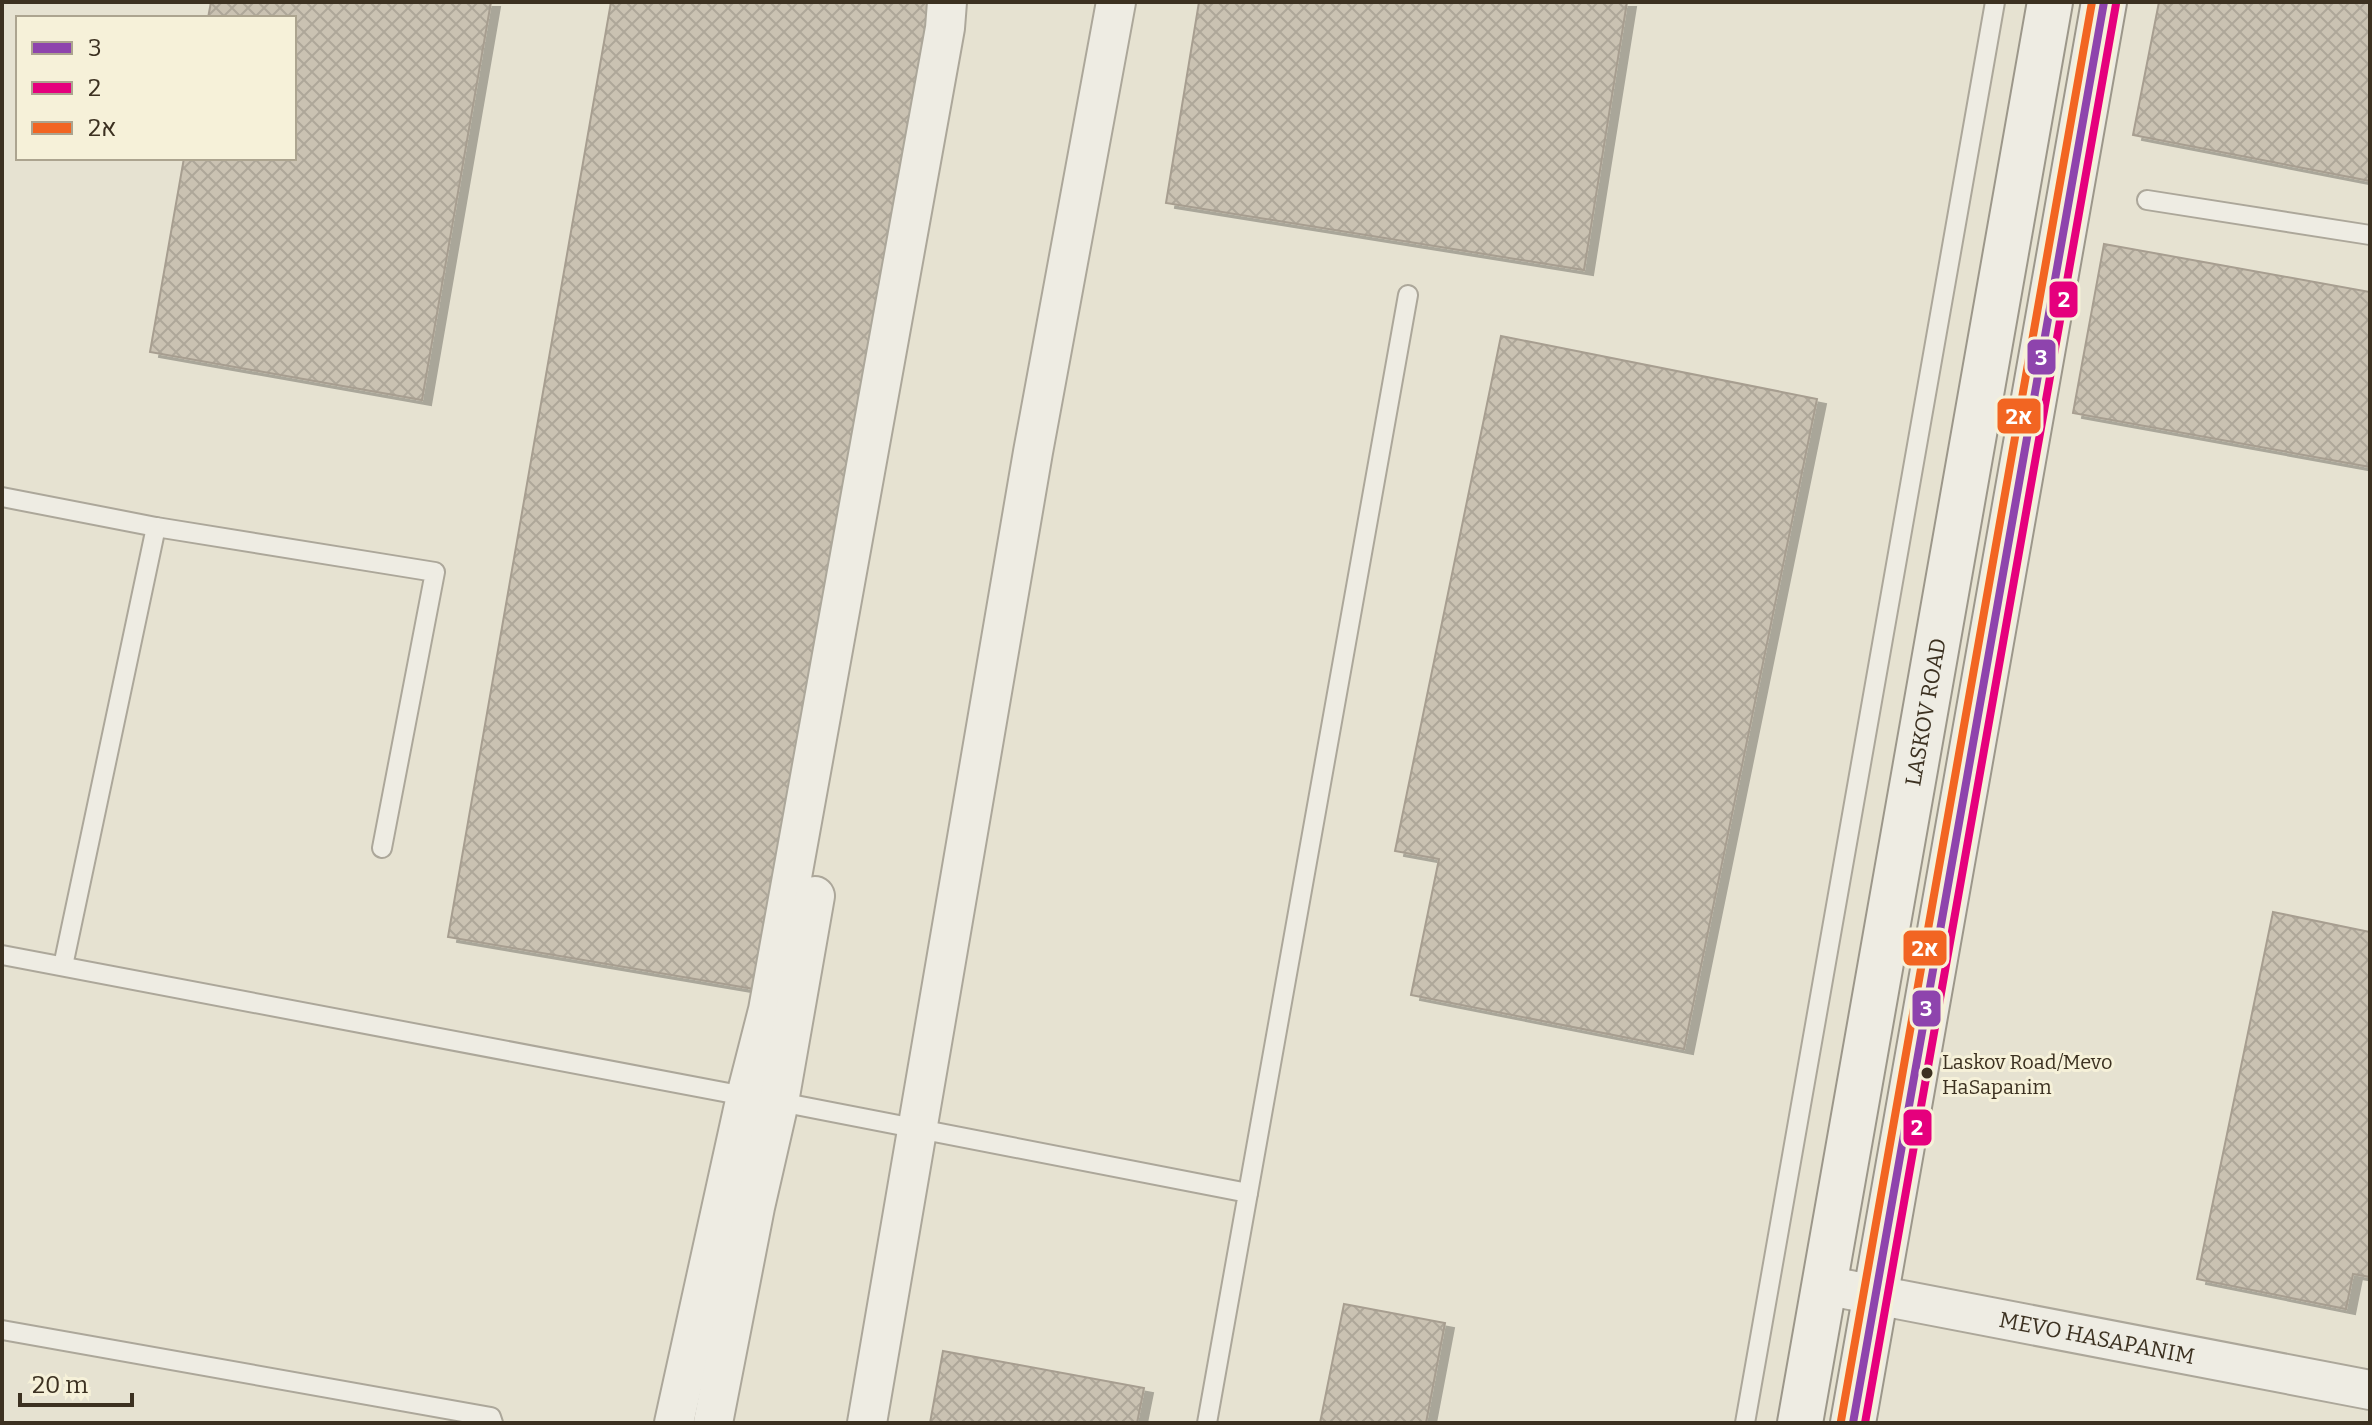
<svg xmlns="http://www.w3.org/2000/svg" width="2372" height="1425" font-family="Bitter,Heebo,serif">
	<defs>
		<pattern id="building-cross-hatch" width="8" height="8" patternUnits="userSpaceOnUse" patternTransform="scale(2)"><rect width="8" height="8" fill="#cac2b2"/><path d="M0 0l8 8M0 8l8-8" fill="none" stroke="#aea799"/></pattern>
		<filter id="shadow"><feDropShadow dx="9" dy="5" stdDeviation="0" flood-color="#0004"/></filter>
	</defs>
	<rect width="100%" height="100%" fill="#e6e2d1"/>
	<!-- building -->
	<g fill="url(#building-cross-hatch)" stroke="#a79e90" stroke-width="2" filter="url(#shadow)">
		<path d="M 211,2 L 491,2 L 422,400 L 150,352 L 184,158 L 294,158 L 294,18 L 208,18 Z"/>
		<path d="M 611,2 L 938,2 L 766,991 L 448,937 Z"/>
		<path d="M 1199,2 L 1627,2 L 1584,270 L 1166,203 Z"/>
		<path d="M 2159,2 L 2370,2 L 2370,181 L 2133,135 Z"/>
		<path d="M 2104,244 L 2370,292 L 2370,467 L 2073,413 Z"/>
		<path d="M 1501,336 L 1817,399 L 1684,1049 L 1411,995 L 1439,859 L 1395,851 Z"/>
		<path d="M 2273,912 L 2370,932 L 2370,1277 L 2353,1274 L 2346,1309 L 2197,1279 Z"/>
		<path d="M 1344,1304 L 1445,1323 L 1426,1423 L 1320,1423 Z"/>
		<path d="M 943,1351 L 1144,1388 L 1137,1423 L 930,1423 Z"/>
	</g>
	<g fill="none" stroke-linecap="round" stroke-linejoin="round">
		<defs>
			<g id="lane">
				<path d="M 2147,200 L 2370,235"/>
				<path d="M 2,497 L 156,527 L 435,572 L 382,848"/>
				<path d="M 2,955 L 750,1097"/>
				<path d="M 63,966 L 156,527"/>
				<path d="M 775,1101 L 1248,1193 L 1207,1423"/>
				<path d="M 1248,1193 L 1408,295"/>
				<path d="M 2,1330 L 491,1417 L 493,1423"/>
				<path d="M 1745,1423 L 1995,2"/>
			</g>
			<g id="street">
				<path id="s1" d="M 1824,1285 L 2370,1390"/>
				<path d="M 674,1423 L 746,1096 L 768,1010 L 945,28 L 947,2"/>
				<path d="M 713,1423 L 755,1207 L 779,1102 L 815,896"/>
				<path d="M 867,1423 L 1033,452 L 1116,2"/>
			</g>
			<g id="secondary">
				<path id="s2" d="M 1800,1423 L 2050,2"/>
				<path d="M 1853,1423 L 2104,2"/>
			</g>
		</defs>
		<!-- lane casing -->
		<use href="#lane" stroke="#aca79a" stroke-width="22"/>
		<!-- street casing -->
		<use href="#street" stroke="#aca79a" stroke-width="42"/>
		<!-- secondary casing -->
		<use href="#secondary" stroke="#9c978a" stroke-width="48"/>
		<!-- lane -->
		<use href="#lane" stroke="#eeece3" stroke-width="18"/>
		<!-- street -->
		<use href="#street" stroke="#eeece3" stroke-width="38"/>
		<!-- secondary -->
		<use href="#secondary" stroke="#eeece3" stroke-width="44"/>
		<defs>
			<path id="bus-1" d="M 1853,1423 L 2104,2"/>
			<path id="bus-2" d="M 1865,1423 L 2116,4"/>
			<path id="bus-3" d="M 1841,1421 L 2092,2"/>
		</defs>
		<!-- bus-1 casing -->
		<use href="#bus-1" stroke="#f6f1d9" stroke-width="14"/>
		<!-- bus-2 casing -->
		<use href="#bus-2" stroke="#f6f1d9" stroke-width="14"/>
		<!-- bus-3 casing -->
		<use href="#bus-3" stroke="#f6f1d9" stroke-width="14"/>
		<!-- bus-1 -->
		<use href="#bus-1" stroke="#8e44ad" stroke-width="8"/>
		<!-- bus-2 -->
		<use href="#bus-2" stroke="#e5007d" stroke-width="8"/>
		<!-- bus-3 -->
		<use href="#bus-3" stroke="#f26522" stroke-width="8"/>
	</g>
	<!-- markers -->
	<circle fill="#3c3121" stroke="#f6f1d9" stroke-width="3" cx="1927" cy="1073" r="7"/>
	<g text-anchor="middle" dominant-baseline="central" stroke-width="6" stroke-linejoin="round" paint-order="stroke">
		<!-- bus labels -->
		<g font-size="20" fill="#3c3121" stroke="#f6f1d9" text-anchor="start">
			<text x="1942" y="1062">Laskov Road/Mevo<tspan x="1942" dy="25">HaSapanim</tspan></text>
		</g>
		<!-- street labels -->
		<g font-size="22" fill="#3c3121" stroke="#f6f1d9">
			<text stroke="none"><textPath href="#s2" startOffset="722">LASKOV ROAD</textPath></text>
			<text stroke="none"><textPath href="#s1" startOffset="278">MEVO HASAPANIM</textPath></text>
		</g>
	</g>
	<g stroke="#f6f1d9" stroke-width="3">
		<rect x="2048" y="280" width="31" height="39" rx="8" fill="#e5007d"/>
		<rect x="2026" y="338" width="31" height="38" rx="8" fill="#8e44ad"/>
		<rect x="1996" y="397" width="46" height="38" rx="8" fill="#f26522"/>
		<rect x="1902" y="929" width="46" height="38" rx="8" fill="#f26522"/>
		<rect x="1911" y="989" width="31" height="39" rx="8" fill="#8e44ad"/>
		<rect x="1902" y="1108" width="31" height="39" rx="8" fill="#e5007d"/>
	</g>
	<g font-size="22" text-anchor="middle" font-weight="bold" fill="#fff">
		<text x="2064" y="307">2</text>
		<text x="2041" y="365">3</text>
		<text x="2019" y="424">2א</text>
		<text x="1925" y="956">2א</text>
		<text x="1926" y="1016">3</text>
		<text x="1917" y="1135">2</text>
	</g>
	<!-- border -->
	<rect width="2372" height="1425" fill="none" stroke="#3c3121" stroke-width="8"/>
	<!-- legend -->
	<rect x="16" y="16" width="280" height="144" fill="#f6f1d9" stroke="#aca48f" stroke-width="2"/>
	<rect x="32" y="42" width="40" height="12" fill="#8e44ad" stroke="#aca48f" stroke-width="2"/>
	<text x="88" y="56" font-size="24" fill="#3c3121">3</text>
	<rect x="32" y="82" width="40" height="12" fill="#e5007d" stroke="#aca48f" stroke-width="2"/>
	<text x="88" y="96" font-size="24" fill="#3c3121">2</text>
	<rect x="32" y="122" width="40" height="12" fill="#f26522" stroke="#aca48f" stroke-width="2"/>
	<text x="88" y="136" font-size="24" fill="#3c3121">2א</text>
	<!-- scale -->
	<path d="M20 1393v12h112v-12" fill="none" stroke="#3c3121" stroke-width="4"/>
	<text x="32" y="1393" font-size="24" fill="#3c3121" stroke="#f6f1d9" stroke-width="6" paint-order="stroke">20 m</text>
</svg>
